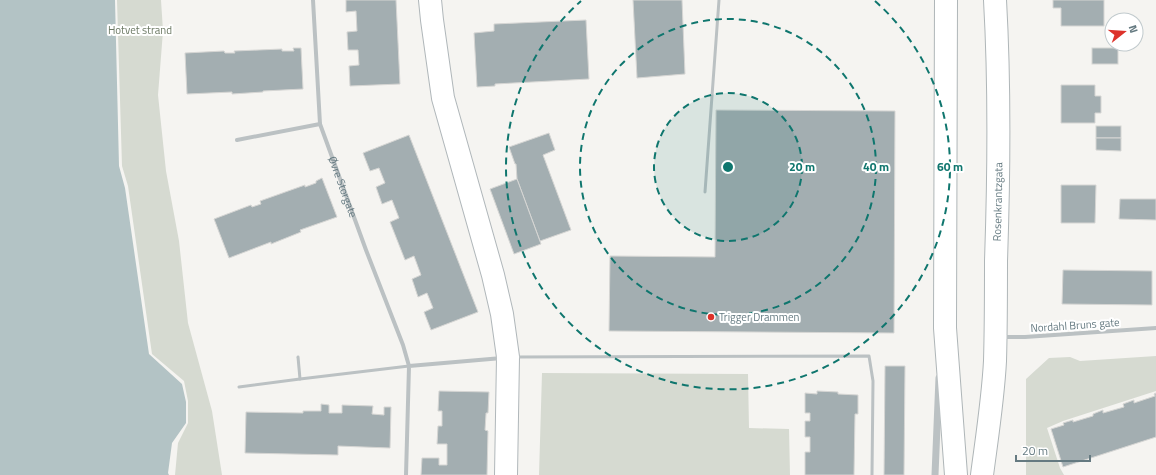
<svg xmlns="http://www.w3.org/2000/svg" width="1156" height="475" font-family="'Titillium Web',sans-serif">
	<rect width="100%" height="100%" fill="#f5f4f1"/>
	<!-- green -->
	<g fill="#d6dad1">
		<path d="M 117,0 L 161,0 L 163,31 L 158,95 L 166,171 L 179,241 L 188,323 L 212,411 L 222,475 L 175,475 L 178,443 L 188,423 L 188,401 L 184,381 L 152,354 L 128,186 L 122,166 Z"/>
		<path d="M 1156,356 L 1156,391 L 1063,421 L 1047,428 L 1060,468 L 1064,475 L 1026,475 L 1026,379 L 1049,358 L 1070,357 L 1080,361 Z"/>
		<path d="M 542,373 L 748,374 L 749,428 L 789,429 L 790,475 L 539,475 Z"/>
	</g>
	<!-- water -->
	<path fill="#b3c3c5" d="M 0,0 L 115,0 L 119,166 L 125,188 L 149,354 L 182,384 L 186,402 L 186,423 L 172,443 L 168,473 L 169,475 L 0,475 Z"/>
	<!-- building -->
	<g fill="#a3aeb1" stroke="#d6d6d4">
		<path d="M 346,0 L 396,0 L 400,84 L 350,86 L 349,66 L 359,65 L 358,50 L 348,50 L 347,32 L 357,31 L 356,11 L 346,12 Z"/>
		<path d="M 633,0 L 682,0 L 685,74 L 637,78 Z"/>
		<path d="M 1053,0 L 1104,0 L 1104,26 L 1061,26 L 1061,8 L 1053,8 Z"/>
		<path d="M 586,20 L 589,79 L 495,84 L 495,86 L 477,87 L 474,33 L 494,31 L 494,24 Z"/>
		<path d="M 293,48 L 301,48 L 303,89 L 263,91 L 263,92 L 232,94 L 232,92 L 187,94 L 185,53 L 224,51 L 225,53 L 235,53 L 234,51 L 282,49 L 282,51 L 294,51 Z"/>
		<rect x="1092" y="48" width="26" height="16"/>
		<path d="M 1061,85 L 1095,85 L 1095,96 L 1101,96 L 1101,113 L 1095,113 L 1095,123 L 1061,123 Z"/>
		<path d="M 716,110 L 895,111 L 894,333 L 609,331 L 610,256 L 715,257 Z"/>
		<rect x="1096" y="126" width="25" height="12"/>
		<path d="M 549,133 L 555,150 L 543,155 L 571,230 L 540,241 L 517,179 L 516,164 L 515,164 L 509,147 Z"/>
		<path d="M 409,135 L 478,312 L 431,330 L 424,312 L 433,308 L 427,293 L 418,297 L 412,279 L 421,275 L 414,256 L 405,260 L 390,222 L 399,218 L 392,200 L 382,204 L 376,187 L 385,183 L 379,168 L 370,171 L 363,153 Z"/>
		<path d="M 1096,138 L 1121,138 L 1121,151 L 1096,150 Z"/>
		<path d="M 322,178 L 337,217 L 300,230 L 301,232 L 271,244 L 271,242 L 229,258 L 214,219 L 251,205 L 252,207 L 261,204 L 260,201 L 305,185 L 305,187 L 316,183 L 316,181 Z"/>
		<path d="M 517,179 L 541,244 L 514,254 L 490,189 Z"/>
		<path d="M 1061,185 L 1096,185 L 1095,223 L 1061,223 Z"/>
		<path d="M 1120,199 L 1156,199 L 1156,220 L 1119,219 Z"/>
		<path d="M 1063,270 L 1152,271 L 1152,305 L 1062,304 Z"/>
		<path d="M 885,366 L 905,366 L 904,475 L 884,475 Z"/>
		<path d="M 439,391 L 489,392 L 488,413 L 486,413 L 486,414 L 485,430 L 488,431 L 487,475 L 421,475 L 422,458 L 439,458 L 439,465 L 447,465 L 447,444 L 437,444 L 438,426 L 442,426 L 442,411 L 438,411 Z"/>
		<path d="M 817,391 L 838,392 L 838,394 L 858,395 L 858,414 L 855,414 L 854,475 L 805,475 L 805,452 L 810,452 L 810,437 L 805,437 L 805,421 L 810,421 L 810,413 L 805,413 L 805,393 L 817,394 Z"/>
		<path d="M 1156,393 L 1156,437 L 1063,467 L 1051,429 L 1064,425 L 1063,423 L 1073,420 L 1073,422 L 1093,416 L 1093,414 L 1103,410 L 1103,413 L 1124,407 L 1123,404 L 1134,400 L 1134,403 L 1155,396 L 1154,394 Z"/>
		<path d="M 321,404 L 329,405 L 329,413 L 342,413 L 342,405 L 373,406 L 372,414 L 384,415 L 384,407 L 391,407 L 390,448 L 338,446 L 338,455 L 245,453 L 246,412 L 303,413 L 303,411 L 321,411 Z"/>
	</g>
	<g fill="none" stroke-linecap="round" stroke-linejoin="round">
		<defs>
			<path id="secondary" d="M 430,0 L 432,20 L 443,98 L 493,275 L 502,314 L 508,357 L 506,475"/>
			<g id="primary">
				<path d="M 946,0 L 945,328 L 956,475"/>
				<path id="s2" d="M 982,475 C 987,437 993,399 995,361 C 996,327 996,294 996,261 C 999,174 1000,87 995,0"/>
			</g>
		</defs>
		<!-- secondary casing -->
		<use href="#secondary" stroke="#b0b7ba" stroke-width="24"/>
		<!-- primary casing -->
		<use href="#primary" stroke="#afb6b8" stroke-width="24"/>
		<!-- service -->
		<g stroke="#bbc1c3" stroke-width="3">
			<path d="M 705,192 L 719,0"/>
			<path d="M 298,357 L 300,379"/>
			<path d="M 516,357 L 869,356 L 873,381 L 872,475"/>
			<path d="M 239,387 L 300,379 L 409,366"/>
		</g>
		<!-- minor -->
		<g stroke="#bbc1c3" stroke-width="4">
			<path id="s1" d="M 313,0 L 320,124 L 366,250 L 403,345 L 409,366"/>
			<path d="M 237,140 L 320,124"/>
			<path d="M 1003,337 L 1025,337 L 1156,328"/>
			<path d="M 406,475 L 409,366 L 502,358"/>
		</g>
		<!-- tertiary -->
		<path stroke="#bbc1c3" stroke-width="7" d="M 935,475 L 939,378"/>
		<!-- secondary -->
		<use href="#secondary" stroke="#fff" stroke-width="22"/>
		<!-- primary -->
		<use href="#primary" stroke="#fff" stroke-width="22"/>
	</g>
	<!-- distance rings -->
	<circle cx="728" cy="167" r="74" fill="#0f766e" fill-opacity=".12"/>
	<g fill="none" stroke="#0f766e" stroke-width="2" stroke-dasharray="7 5">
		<circle cx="728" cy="167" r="74"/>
		<circle cx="728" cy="167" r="148"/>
		<path d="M875 1A222 222 0 1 1 581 1"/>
	</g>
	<!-- markers -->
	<circle fill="#dd322a" stroke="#fff" stroke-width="1.5" cx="711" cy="317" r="4"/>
	<g text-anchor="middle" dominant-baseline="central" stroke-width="4" stroke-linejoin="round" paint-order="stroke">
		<!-- park labels -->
		<g font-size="11" fill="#6c7964" stroke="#fff">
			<text x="140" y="30">Hotvet strand</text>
		</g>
		<!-- street labels -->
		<g font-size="11" fill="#657a81" stroke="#fff">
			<text stroke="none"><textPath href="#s1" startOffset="191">Øvre Storgate</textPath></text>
			<text stroke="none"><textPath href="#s2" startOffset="274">Rosenkrantzgata</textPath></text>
			<text transform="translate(1075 325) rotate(-4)">Nordahl Bruns gate</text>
		</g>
		<!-- poi labels -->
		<g font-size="11" fill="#657a81" stroke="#fff" text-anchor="start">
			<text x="719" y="317">Trigger Drammen</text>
		</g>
	</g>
	<circle cx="728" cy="167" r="6" fill="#0f766e" stroke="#fff" stroke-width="2"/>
	<g font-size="12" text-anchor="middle" font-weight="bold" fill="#0f766e" stroke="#fff" stroke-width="4" stroke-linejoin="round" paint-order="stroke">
		<text x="802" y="171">20 m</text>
		<text x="876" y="171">40 m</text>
		<text x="950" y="171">60 m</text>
	</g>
	<!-- north arrow -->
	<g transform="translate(1124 32) rotate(73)"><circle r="19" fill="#ffffff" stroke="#c1cacd"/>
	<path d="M0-3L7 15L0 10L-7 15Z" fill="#dd322a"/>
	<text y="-6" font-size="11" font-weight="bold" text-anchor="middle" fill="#657a81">N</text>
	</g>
	<!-- scale -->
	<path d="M1016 455v6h74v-6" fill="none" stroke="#657a81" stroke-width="2"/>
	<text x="1022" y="455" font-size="12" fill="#657a81" stroke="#ffffff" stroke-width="3" paint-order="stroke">20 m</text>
</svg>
